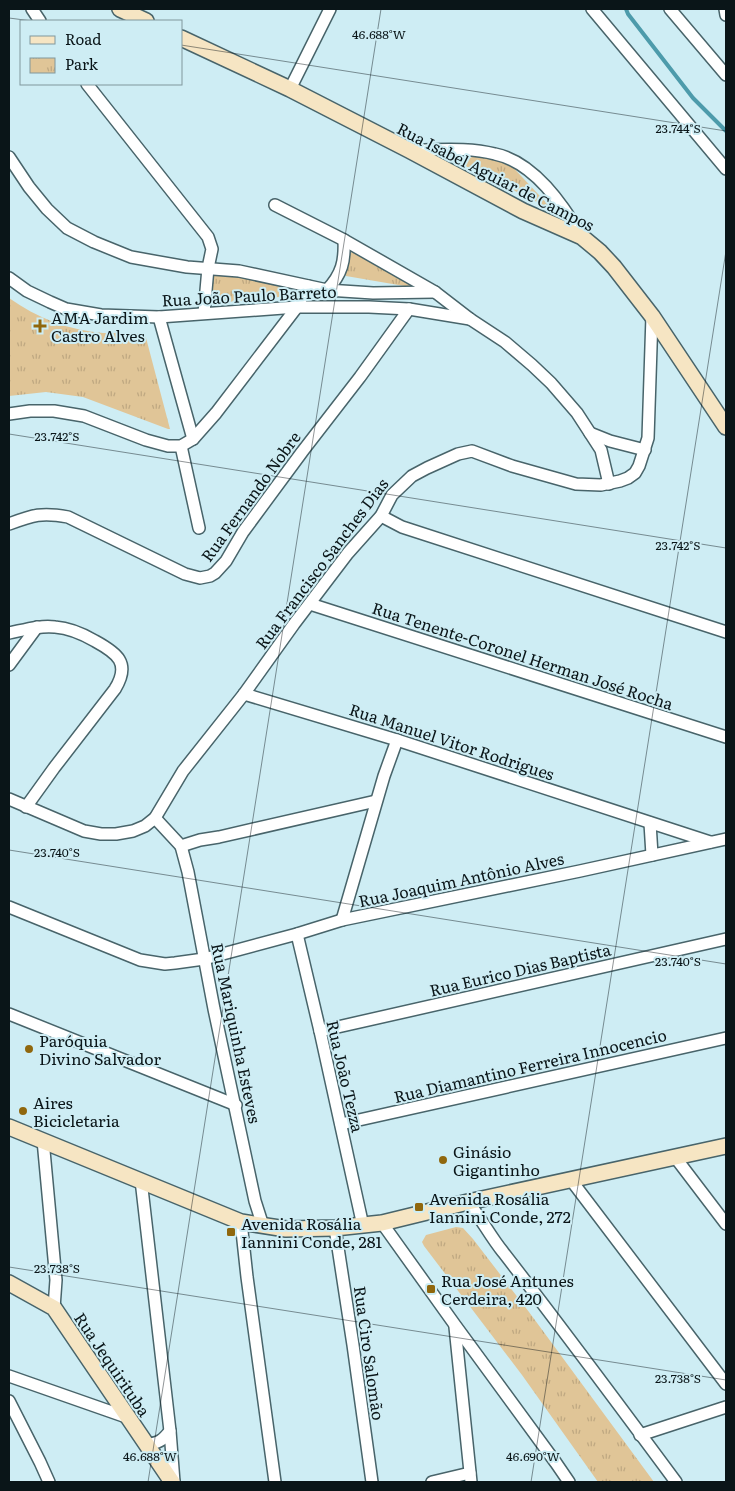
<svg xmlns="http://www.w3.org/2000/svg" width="735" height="1491" font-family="Literata,serif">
	<defs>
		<pattern id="park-tufts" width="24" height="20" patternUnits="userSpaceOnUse" patternTransform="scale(1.25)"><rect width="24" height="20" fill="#e0c597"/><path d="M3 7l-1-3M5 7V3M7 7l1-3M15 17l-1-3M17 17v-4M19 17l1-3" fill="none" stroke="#bfa881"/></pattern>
	</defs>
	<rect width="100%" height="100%" fill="#ceedf4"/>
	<!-- park -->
	<g fill="url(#park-tufts)">
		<path d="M 494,147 L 553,210 L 459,163 Z"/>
		<path d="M 356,247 L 413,285 L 410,287 L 346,276 C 344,264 348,255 356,247 Z"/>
		<path d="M 222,270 L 279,286 C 282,290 282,293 279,297 L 217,303 C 208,294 210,288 212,277 Z"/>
		<path d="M 9,298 C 37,318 68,330 103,333 C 117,333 132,332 145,334 L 170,429 L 168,429 L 83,397 L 46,392 L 9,396 Z"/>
		<path d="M 456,1227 L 463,1228 L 473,1239 L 529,1312 L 654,1482 L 598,1482 L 522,1375 L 424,1246 L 422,1242 L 426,1235 Z"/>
	</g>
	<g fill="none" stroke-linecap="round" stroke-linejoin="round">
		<!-- stream -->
		<path stroke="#4d9bab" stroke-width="4" d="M 626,9 L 628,14 L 693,98 L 726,131"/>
		<defs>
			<g id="street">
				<path d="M 32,9 L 40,21"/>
				<path d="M 592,9 L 726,169"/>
				<path d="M 670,9 L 726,75"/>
				<path d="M 725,9 L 726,15"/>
				<path d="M 87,84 L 208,237 L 212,249 L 208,268 L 204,313"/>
				<path d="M 290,89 L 330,9"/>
				<path d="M 411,150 C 439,150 468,147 495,154 C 534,162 563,205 582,237"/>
				<path d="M 9,157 L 29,187 L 47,209 L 67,228 L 94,242 L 131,257 L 187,267 L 239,271 L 327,290 L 373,293 L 435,292"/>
				<path d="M 275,205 L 344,240 L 435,292 L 470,319 L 505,342 L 532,365 L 551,383 L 577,413 L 590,433 L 610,441 L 645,450"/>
				<path d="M 9,278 L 27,291 L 50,302 L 66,309 L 101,315 L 159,317 L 297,307 L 369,307 L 409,309 L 470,319"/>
				<path d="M 327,290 C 342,274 345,261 344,240"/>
				<path d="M 159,317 L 193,439"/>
				<path d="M 9,414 L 30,411 L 54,411 L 84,416 L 146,440 L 168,446 L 181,446 L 193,439 L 216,413 L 297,307 L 308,286"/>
				<path d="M 590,433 L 601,450 L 609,484"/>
				<path d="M 181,446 L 199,528"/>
				<path d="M 381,516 L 402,527 L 726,632"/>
				<path d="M 9,524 C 33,515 42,512 68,517 L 185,574 L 200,578 L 210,576 L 215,573 L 226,561 L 243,532 L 302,452 L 360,377 L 409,309"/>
				<path d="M 310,604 L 726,737"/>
				<path d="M 9,633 C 24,630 40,625 55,627 C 69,628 83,634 95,641 C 117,653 131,663 115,689 L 54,768 L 26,807"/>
				<path d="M 9,665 L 37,627"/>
				<path d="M 244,694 L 397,740 L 710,842"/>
				<path d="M 9,799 L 84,831 L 101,834 L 116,834 L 133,831 L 145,826 L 155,818 L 183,771 L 244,694 L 294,624 L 348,553 L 381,516 L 392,495 L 412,476 L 427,468 L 458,454 L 472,451 L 512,466 L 576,484 L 601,485 L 620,481 L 628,478 L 635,473 L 639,466 L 648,438 L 652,316"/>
				<path d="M 155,818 L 181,846 L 200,840 L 219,837 L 376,801"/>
				<path d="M 650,823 L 652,855"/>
				<path d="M 181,846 L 188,872 L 214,1009 L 255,1201 L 263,1226"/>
				<path d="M 9,907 L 140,960 L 165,964 L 175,963 L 204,959 L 297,934 L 342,920 L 580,871 L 726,839"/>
				<path d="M 342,920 L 384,776 L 397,740"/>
				<path d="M 297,934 L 320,1031 L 363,1226"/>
				<path d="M 9,1014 L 236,1105"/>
				<path d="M 320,1031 L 726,939"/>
				<path d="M 341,1124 L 726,1038"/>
				<path d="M 43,1140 L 56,1280 L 54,1308"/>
				<path d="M 675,1157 L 726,1224"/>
				<path d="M 141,1180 L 170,1431 L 174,1482"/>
				<path d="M 571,1180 L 726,1384"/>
				<path d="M 468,1202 C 481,1218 490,1236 503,1252 C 562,1328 619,1405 676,1482"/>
				<path d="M 241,1222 L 247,1277 L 275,1482"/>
				<path d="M 382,1223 L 455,1325 L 556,1463 L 569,1482"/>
				<path d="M 335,1228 L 353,1345 L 372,1482"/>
				<path d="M 455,1327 L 471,1482"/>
				<path d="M 9,1376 L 129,1418"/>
				<path d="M 9,1401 L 40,1462 L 49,1482"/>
				<path d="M 640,1435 L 726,1407"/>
				<path d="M 146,1444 C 158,1444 163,1440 170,1431"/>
				<path d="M 432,1482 L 470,1473"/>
			</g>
			<g id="secondary">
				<path d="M 120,9 L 146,21"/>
				<path d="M 181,38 L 290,89 L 409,150 L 523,211 L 582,237 L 600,252 L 614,267 L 652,316 L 726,427"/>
				<path d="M 9,1127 L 241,1222 L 286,1229 L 335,1228 L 382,1223 L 468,1202 L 726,1146"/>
				<path d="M 9,1283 L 54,1308 L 172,1482"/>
			</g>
		</defs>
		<!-- street casing -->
		<use href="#street" stroke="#48646a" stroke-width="14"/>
		<!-- secondary casing -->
		<use href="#secondary" stroke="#48646a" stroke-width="18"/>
		<!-- street -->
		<use href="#street" stroke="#fff" stroke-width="11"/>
		<!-- secondary -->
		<use href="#secondary" stroke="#f6e5c3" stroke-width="15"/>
	</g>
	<!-- ticks -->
	<path fill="none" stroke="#0a1518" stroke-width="1" stroke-opacity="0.45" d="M 9,18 L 32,21M 181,45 L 726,131M 9,434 L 726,548M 9,850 L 726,964M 9,1267 L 726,1380M 148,1482 L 381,9M 531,1482 L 726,251"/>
	<!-- markers -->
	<g fill="#90670d" stroke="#ceedf4" stroke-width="2">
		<path d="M37.5 318.5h5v5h5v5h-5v5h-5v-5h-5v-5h5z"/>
		<circle cx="29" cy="1049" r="5"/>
		<circle cx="23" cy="1111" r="5"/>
		<circle cx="443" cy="1160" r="5"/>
		<rect x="414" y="1202" width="10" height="10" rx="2.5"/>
		<rect x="226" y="1227" width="10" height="10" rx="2.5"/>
		<rect x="426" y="1284" width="10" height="10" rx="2.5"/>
	</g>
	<g text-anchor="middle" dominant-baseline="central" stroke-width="4" stroke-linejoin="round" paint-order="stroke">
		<!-- street labels -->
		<g font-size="16" fill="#0a1518" stroke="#ceedf4">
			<text transform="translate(496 176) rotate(27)">Rua Isabel Aguiar de Campos</text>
			<text transform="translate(249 295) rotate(-3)">Rua João Paulo Barreto</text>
			<text transform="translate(250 496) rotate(-54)">Rua Fernando Nobre</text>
			<text transform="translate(321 563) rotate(-53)">Rua Francisco Sanches Dias</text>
			<text transform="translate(523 655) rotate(18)">Rua Tenente-Coronel Herman José Rocha</text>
			<text transform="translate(452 741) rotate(18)">Rua Manuel Vitor Rodrigues</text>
			<text transform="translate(461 879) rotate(-12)">Rua Joaquim Antônio Alves</text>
			<text transform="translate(520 969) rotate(-13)">Rua Eurico Dias Baptista</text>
			<text transform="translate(237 1033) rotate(78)">Rua Mariquinha Esteves</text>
			<text transform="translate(530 1065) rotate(-13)">Rua Diamantino Ferreira Innocencio</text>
			<text transform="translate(346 1076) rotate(77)">Rua João Tezza</text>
			<text transform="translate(370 1353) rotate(82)">Rua Ciro Salomão</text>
			<text transform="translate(113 1364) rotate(56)">Rua Jequirituba</text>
		</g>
		<!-- poi labels -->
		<g font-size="16" fill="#0a1518" stroke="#ceedf4" text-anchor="start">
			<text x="51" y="317">AMA Jardim<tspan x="51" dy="18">Castro Alves</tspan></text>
			<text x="39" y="1040">Paróquia<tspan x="39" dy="18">Divino Salvador</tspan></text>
			<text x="33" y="1102">Aires<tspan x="33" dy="18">Bicicletaria</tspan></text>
			<text x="453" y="1151">Ginásio<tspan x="453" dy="18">Gigantinho</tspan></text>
			<text x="429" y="1198">Avenida Rosália<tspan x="429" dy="18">Iannini Conde, 272</tspan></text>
			<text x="241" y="1223">Avenida Rosália<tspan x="241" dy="18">Iannini Conde, 281</tspan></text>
			<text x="441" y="1280">Rua José Antunes<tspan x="441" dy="18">Cerdeira, 420</tspan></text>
		</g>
	</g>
	<g font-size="12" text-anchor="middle" fill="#0a1518" stroke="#ceedf4" stroke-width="4" stroke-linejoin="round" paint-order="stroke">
		<text x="379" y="39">46.688°W</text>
		<text x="678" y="133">23.744°S</text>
		<text x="57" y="441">23.742°S</text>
		<text x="678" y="550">23.742°S</text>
		<text x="57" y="857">23.740°S</text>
		<text x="678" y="966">23.740°S</text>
		<text x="57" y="1273">23.738°S</text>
		<text x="678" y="1383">23.738°S</text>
		<text x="150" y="1461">46.688°W</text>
		<text x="533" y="1461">46.690°W</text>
	</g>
	<!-- border -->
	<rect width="735" height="1491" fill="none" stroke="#0a1518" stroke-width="20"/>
	<!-- legend -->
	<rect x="20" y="20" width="162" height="65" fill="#ceedf4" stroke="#80979c"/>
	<rect x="30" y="36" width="25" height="8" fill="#f6e5c3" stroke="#80979c"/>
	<text x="65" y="45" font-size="15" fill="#0a1518">Road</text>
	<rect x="30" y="58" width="25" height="15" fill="url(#park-tufts)" stroke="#80979c"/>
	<text x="65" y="70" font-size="15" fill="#0a1518">Park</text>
</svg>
